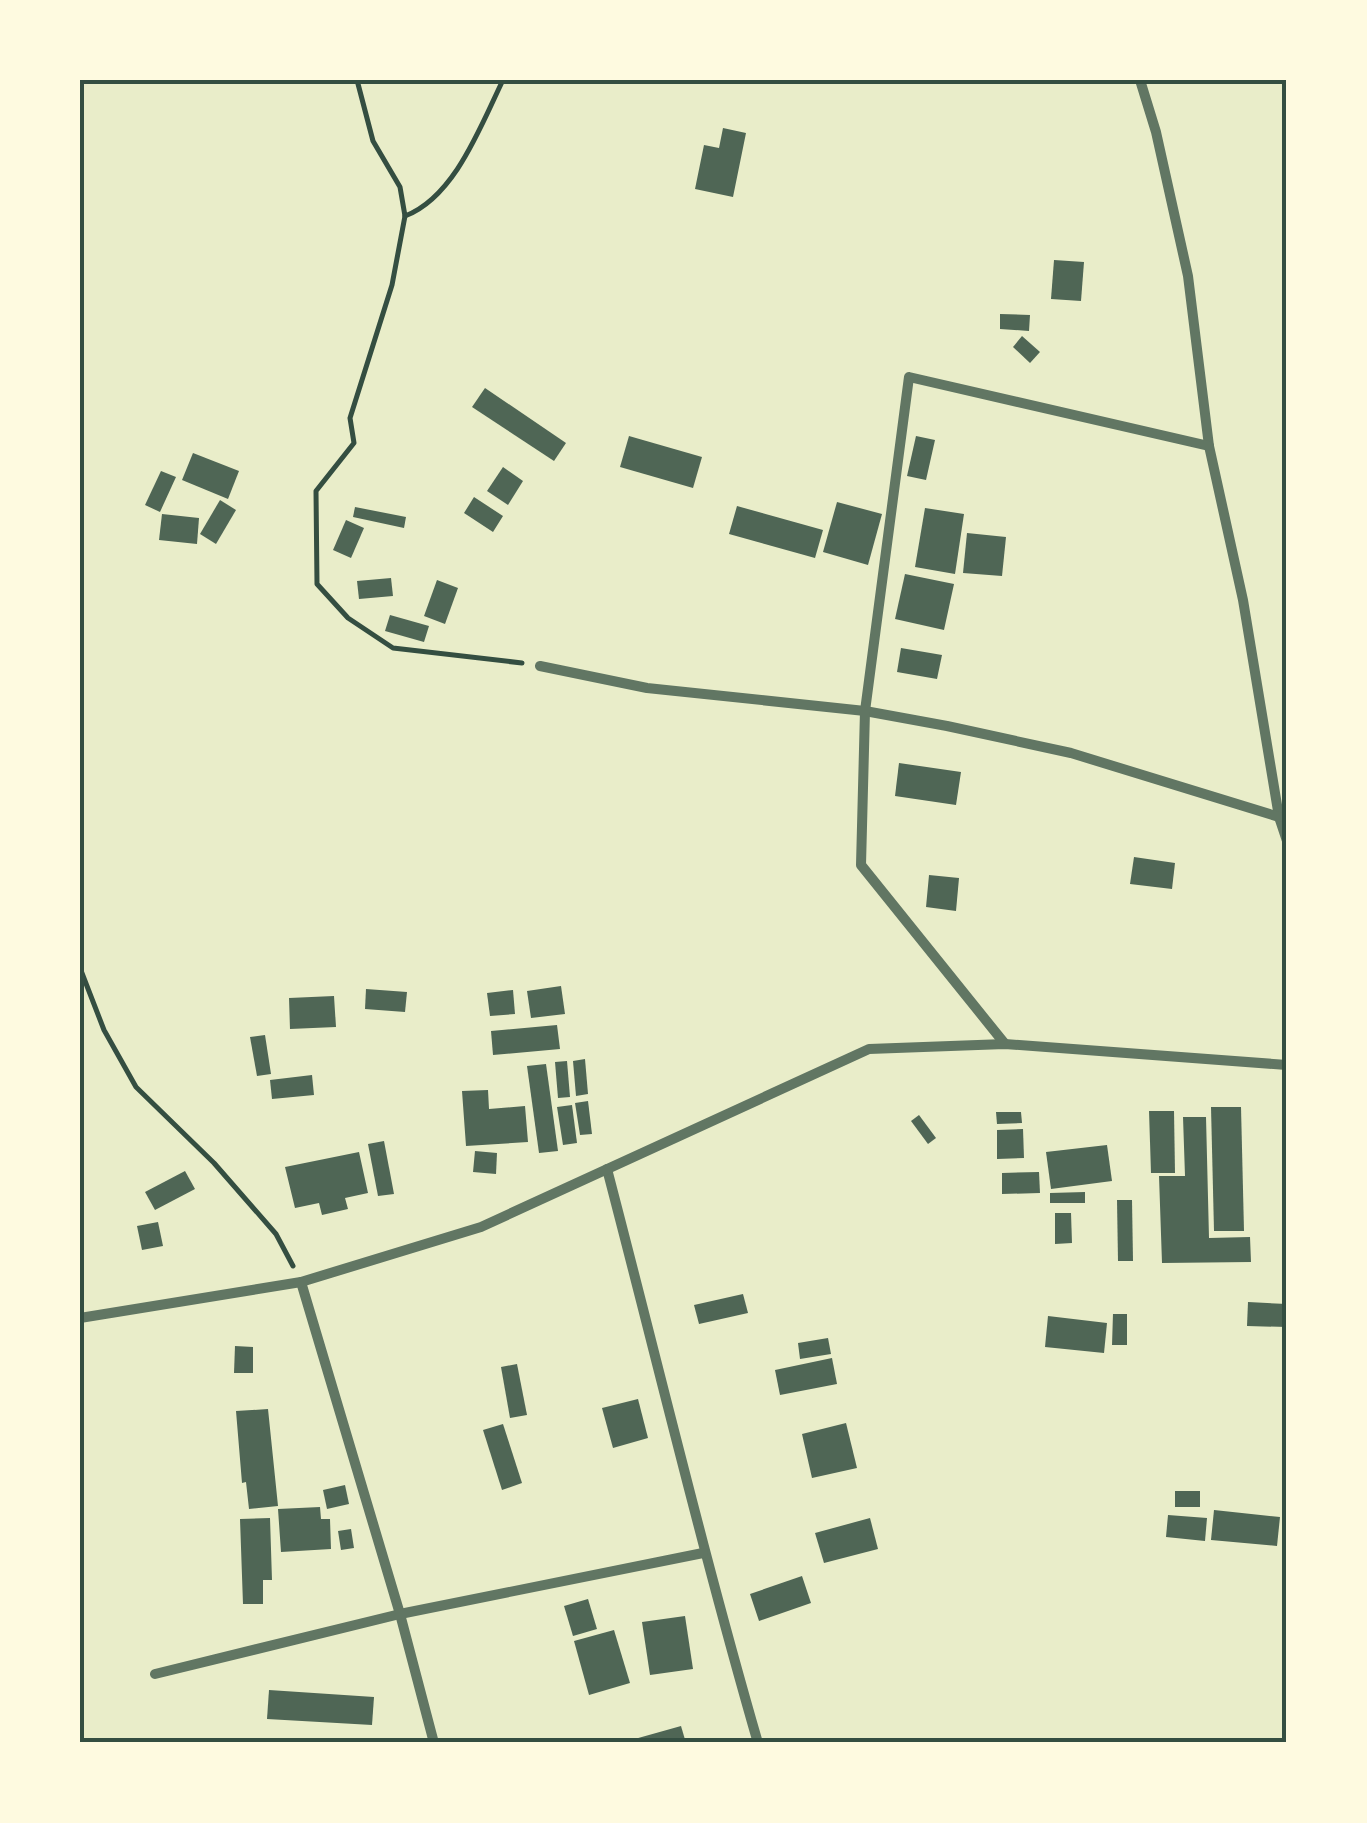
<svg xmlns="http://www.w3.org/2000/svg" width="1367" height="1823" font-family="'Source Sans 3',sans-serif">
	<rect width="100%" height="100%" fill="#e9edc9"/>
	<!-- building -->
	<g fill="#4f6655">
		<path d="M 723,128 L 746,133 L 733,197 L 695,189 L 704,145 L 719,148 Z"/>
		<path d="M 1054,260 L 1084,262 L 1081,301 L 1051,299 Z"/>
		<path d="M 1000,314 L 1030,315 L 1029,331 L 1000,329 Z"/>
		<path d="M 1022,336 L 1040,352 L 1030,363 L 1013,347 Z"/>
		<path d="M 485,388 L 566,443 L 554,461 L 472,407 Z"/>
		<path d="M 629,436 L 702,457 L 693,488 L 620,467 Z"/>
		<path d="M 916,436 L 935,440 L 926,480 L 907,476 Z"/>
		<path d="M 193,453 L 239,471 L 228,499 L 182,480 Z"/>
		<path d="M 503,467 L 523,481 L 508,505 L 487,491 Z"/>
		<path d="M 161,471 L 176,477 L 160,512 L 145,505 Z"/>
		<path d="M 474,497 L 503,516 L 493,532 L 464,513 Z"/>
		<path d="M 220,500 L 236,510 L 216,544 L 200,534 Z"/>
		<path d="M 837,502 L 882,514 L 868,565 L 823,552 Z"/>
		<path d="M 737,506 L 823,530 L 815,558 L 729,534 Z"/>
		<path d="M 355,507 L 406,517 L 404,528 L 353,517 Z"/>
		<path d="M 925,508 L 964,514 L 955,574 L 915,567 Z"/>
		<path d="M 162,514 L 199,518 L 197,544 L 159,540 Z"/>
		<path d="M 346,520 L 364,528 L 351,558 L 333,550 Z"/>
		<path d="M 967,533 L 1006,537 L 1002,576 L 963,573 Z"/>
		<path d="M 905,574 L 954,584 L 944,630 L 895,619 Z"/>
		<path d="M 391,578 L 393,596 L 359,599 L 357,581 Z"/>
		<path d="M 437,580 L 458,588 L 445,624 L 424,616 Z"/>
		<path d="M 390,615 L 429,626 L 424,642 L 385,631 Z"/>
		<path d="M 901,648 L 942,655 L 937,679 L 897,672 Z"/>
		<path d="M 899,763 L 961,772 L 956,805 L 895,796 Z"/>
		<path d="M 1134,857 L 1175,863 L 1172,889 L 1130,884 Z"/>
		<path d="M 929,875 L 959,878 L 956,911 L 926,907 Z"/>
		<path d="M 561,986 L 565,1014 L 531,1018 L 527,991 Z"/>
		<path d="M 366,989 L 407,992 L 405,1012 L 365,1009 Z"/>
		<path d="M 513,990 L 515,1014 L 490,1016 L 487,993 Z"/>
		<path d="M 334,996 L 336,1027 L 290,1029 L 289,998 Z"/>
		<path d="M 557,1025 L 560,1049 L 493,1055 L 491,1031 Z"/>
		<path d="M 265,1035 L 271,1074 L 257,1076 L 250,1037 Z"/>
		<path d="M 585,1059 L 588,1094 L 576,1096 L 573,1061 Z"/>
		<path d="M 567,1061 L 570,1097 L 558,1098 L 555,1062 Z"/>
		<path d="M 546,1064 L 558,1151 L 539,1153 L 527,1066 Z"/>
		<path d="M 312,1075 L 314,1095 L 272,1099 L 270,1080 Z"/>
		<path d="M 488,1090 L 489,1109 L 525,1106 L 528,1142 L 466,1146 L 462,1091 Z"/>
		<path d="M 588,1101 L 592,1134 L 580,1135 L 575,1103 Z"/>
		<path d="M 572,1105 L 577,1143 L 563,1145 L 557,1107 Z"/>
		<path d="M 1211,1107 L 1241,1107 L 1244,1231 L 1214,1231 Z"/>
		<path d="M 1149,1111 L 1174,1111 L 1175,1173 L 1151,1173 Z"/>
		<path d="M 996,1112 L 1021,1112 L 1022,1123 L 997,1124 Z"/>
		<path d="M 919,1115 L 936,1138 L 928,1144 L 911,1121 Z"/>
		<path d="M 1183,1117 L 1206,1117 L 1209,1238 L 1250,1237 L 1251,1262 L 1162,1263 L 1159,1176 L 1185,1176 Z"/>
		<path d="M 1023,1129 L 1024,1158 L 997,1159 L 997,1130 Z"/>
		<path d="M 384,1141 L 394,1194 L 378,1196 L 368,1144 Z"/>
		<path d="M 1107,1145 L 1112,1181 L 1051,1189 L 1046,1152 Z"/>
		<path d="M 475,1151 L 497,1153 L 496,1174 L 473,1172 Z"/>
		<path d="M 359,1152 L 368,1193 L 345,1198 L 348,1209 L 322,1215 L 319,1203 L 295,1208 L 285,1167 Z"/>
		<path d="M 185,1171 L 195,1189 L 155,1210 L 145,1192 Z"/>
		<path d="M 1039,1172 L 1040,1193 L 1002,1194 L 1002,1173 Z"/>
		<path d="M 1085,1192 L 1085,1203 L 1050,1203 L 1050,1193 Z"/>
		<path d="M 1117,1200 L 1132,1200 L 1133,1261 L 1118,1261 Z"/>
		<path d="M 1055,1213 L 1071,1213 L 1072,1243 L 1055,1244 Z"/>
		<path d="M 158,1222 L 163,1246 L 142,1250 L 137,1226 Z"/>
		<path d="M 743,1294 L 748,1313 L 699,1324 L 694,1305 Z"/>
		<path d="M 1248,1302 L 1287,1304 L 1287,1327 L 1247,1326 Z"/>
		<path d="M 1113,1314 L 1127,1314 L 1127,1345 L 1112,1345 Z"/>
		<path d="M 1048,1316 L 1107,1323 L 1104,1353 L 1045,1347 Z"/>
		<path d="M 828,1338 L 831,1354 L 800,1359 L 798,1343 Z"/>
		<path d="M 235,1346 L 253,1347 L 253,1373 L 234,1373 Z"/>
		<path d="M 832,1358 L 837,1384 L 780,1395 L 775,1370 Z"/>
		<path d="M 517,1364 L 527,1415 L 510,1418 L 501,1367 Z"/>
		<path d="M 638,1399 L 648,1438 L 613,1448 L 602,1408 Z"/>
		<path d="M 268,1409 L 278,1506 L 249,1509 L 246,1482 L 242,1483 L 236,1411 Z"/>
		<path d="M 846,1423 L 857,1468 L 812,1478 L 802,1434 Z"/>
		<path d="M 503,1424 L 522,1483 L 502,1490 L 483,1430 Z"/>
		<path d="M 345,1485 L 349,1504 L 327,1509 L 323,1490 Z"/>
		<rect x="1175" y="1491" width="25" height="16"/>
		<path d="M 320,1507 L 321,1519 L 330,1519 L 331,1549 L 281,1552 L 278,1509 Z"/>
		<path d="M 1214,1510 L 1280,1517 L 1277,1546 L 1211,1540 Z"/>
		<path d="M 1168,1515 L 1207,1518 L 1205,1541 L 1166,1537 Z"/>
		<path d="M 270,1518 L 272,1580 L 263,1580 L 263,1604 L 243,1604 L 240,1519 Z"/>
		<path d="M 870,1518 L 878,1549 L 824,1563 L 815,1533 Z"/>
		<path d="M 351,1529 L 354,1548 L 341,1550 L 338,1531 Z"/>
		<path d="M 802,1576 L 811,1603 L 759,1621 L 750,1594 Z"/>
		<path d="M 588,1599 L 597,1629 L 573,1636 L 564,1606 Z"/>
		<path d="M 685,1616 L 693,1669 L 650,1675 L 642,1622 Z"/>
		<path d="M 614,1630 L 630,1683 L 589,1695 L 574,1641 Z"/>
		<path d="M 269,1690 L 374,1697 L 372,1725 L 267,1719 Z"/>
		<path d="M 681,1726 L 686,1743 L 624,1743 L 624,1742 Z"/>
	</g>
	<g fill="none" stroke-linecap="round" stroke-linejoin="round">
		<!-- path -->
		<g stroke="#344e41" stroke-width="5">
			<path d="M 357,80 L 373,141 L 400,187 L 405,216 L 392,285 L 350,418 L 354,443 L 316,491 L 317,584 L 348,618 L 393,648 L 522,663"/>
			<path d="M 405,216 C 455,197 481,125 503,80"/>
			<path d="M 80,968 L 104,1030 L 136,1087 L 214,1163 L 276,1234 L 293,1266"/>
		</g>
		<!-- minor -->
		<g stroke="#617663" stroke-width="10">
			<path d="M 1140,80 L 1156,132 L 1188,276 L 1209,446 L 1243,600 L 1279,817 L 1287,841"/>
			<path d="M 540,666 L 647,688 L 865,711 L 947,726 L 1071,753 L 1279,817"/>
			<path d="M 1005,1044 L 861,865 L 865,711 L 909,377 L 1209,446"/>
			<path d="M 607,1169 C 657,1360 703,1553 758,1743"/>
			<path d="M 301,1282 L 400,1614 L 434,1743"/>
			<path d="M 80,1318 L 301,1282 L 481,1227 L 869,1049 L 1005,1044 L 1287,1065"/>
			<path d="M 155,1674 L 400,1614 L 703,1553"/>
		</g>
	</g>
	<!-- border -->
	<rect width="1367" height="1823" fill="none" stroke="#fefae0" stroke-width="165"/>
	<rect x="82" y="82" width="1202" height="1658" fill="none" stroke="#344e41" stroke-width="4"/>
</svg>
